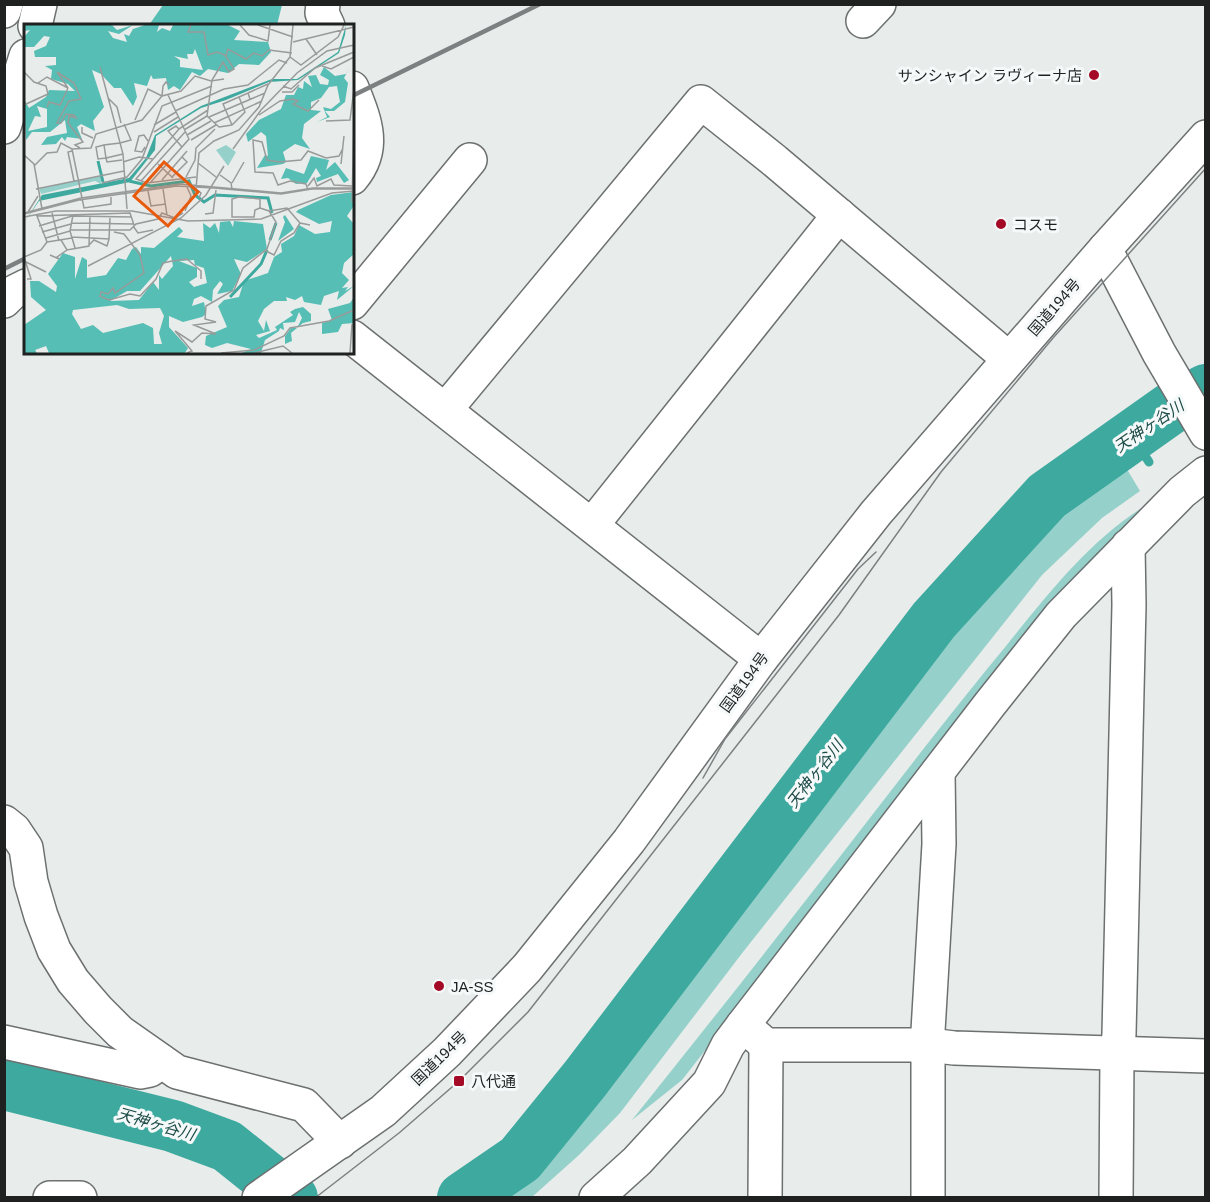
<svg xmlns="http://www.w3.org/2000/svg" width="1210" height="1202" font-family="Arial,'Noto Sans JP',sans-serif">
	<rect width="100%" height="100%" fill="#e8eceb"/>
	<!-- green -->
	<g fill="#95d1ca">
		<path d="M 1122,461 L 1140,491 L 1102,518 L 1042,575 L 743,952 L 620,1113 L 579,1155 L 532,1197 L 494,1197 L 500,1188 L 552,1136 L 613,1069 L 864,744 L 907,695 L 977,601 L 1032,537 L 1056,512 L 1085,487 Z"/>
		<path d="M 1150,503 L 993,683 L 682,1080 L 632,1120 C 730,998 826,875 921,752 C 949,716 977,681 1006,646 C 1048,594 1092,537 1150,503 Z"/>
	</g>
	<!-- forest -->
	<path fill="#56beb4" d="M 163,5 L 163,4 L 282,5 L 277,25 L 149,25 Z"/>
	<g fill="none" stroke-linecap="round" stroke-linejoin="round">
		<!-- stream -->
		<path stroke="#3ea99f" stroke-width="9" d="M 1132,436 L 1149,462"/>
		<!-- river -->
		<g stroke="#3ea99f" stroke-width="52">
			<path d="M 4,1084 L 173,1126 L 227,1146 L 292,1198"/>
			<path d="M 463,1198 L 520,1159 L 585,1079 L 934,620 L 1047,496 L 1170,409 L 1206,390"/>
		</g>
		<defs>
			<g id="minor">
				<path d="M 323,4 L 322,13 L 328,26"/>
				<path d="M 863,21 L 879,4"/>
				<path d="M 352,88 C 365,121 377,148 352,178"/>
				<path d="M 1105,249 L 1159,353 L 1206,433"/>
				<path d="M 4,301 L 12,293 L 26,286"/>
				<path d="M 352,303 L 470,160"/>
				<path d="M 352,337 L 761,659"/>
				<path d="M 446,409 L 701,102 L 775,161 L 1009,359"/>
				<path d="M 592,525 L 839,215"/>
				<path d="M 4,822 L 14,830 L 26,848 L 31,882 L 41,916 L 54,950 L 73,981 L 98,1010 L 120,1032 L 177,1072 L 304,1105 L 340,1142"/>
				<path d="M 743,1025 L 766,1045 L 929,1045 L 954,1048 L 1206,1056"/>
				<path d="M 4,1042 L 140,1072 L 150,1070 L 161,1061"/>
				<path d="M 50,1198 L 80,1198"/>
				<path d="M 596,1198 L 637,1161 L 709,1083 L 728,1045 L 743,1025 L 990,704 L 1061,615 L 1182,492 L 1206,473"/>
				<path d="M 765,1198 L 766,1045"/>
				<path d="M 928,1198 L 928,1031 L 939,844 L 938,772"/>
				<path d="M 1116,1198 L 1117,1054 L 1119,1034 L 1129,605 L 1128,546"/>
			</g>
			<g id="highway">
				<path d="M 4,11 L 6,4"/>
				<path d="M 35,26 L 40,4"/>
				<path d="M 4,127 L 26,56"/>
				<path d="M 259,1198 L 383,1111 L 447,1052 L 527,968 L 629,841 L 761,659 L 876,513 L 1105,249 L 1206,137"/>
			</g>
		</defs>
		<!-- minor casing -->
		<use href="#minor" stroke="#6c7070" stroke-width="36"/>
		<!-- highway casing -->
		<use href="#highway" stroke="#6c7070" stroke-width="36"/>
		<!-- minor -->
		<use href="#minor" stroke="#fff" stroke-width="33"/>
		<!-- highway -->
		<use href="#highway" stroke="#fff" stroke-width="33"/>
		<!-- tram -->
		<g stroke="#7d8080" stroke-width="1.5">
			<path d="M 703,778 L 725,739 L 858,569 L 876,552"/>
			<path d="M 315,1198 L 399,1133 L 459,1081 L 528,1012 L 839,615 L 941,472 L 1053,338 L 1206,168"/>
		</g>
		<!-- rail -->
		<g stroke="#7d8080" stroke-width="4.5">
			<path d="M 352,96 L 540,4"/>
			<path d="M 4,269 L 26,258"/>
		</g>
	</g>
	<!-- markers -->
	<g fill="#a40925" stroke="#f5f9f9" stroke-width="2">
		<circle cx="1094" cy="75" r="6"/>
		<circle cx="1001" cy="224" r="6"/>
		<circle cx="439" cy="986" r="6"/>
		<rect x="453" y="1075" width="12" height="12" rx="3"/>
	</g>
	<g text-anchor="middle" dominant-baseline="central" stroke-width="6" stroke-linejoin="round" paint-order="stroke">
		<!-- poi labels -->
		<g font-size="15" fill="#1f2121" stroke="#f5f9f9" text-anchor="start">
			<text x="1082" y="75" text-anchor="end">サンシャイン ラヴィーナ店</text>
			<text x="1013" y="224">コスモ</text>
			<text x="451" y="986">JA-SS</text>
			<text x="471" y="1081">八代通</text>
		</g>
		<!-- street labels -->
		<g font-size="15" fill="#1f2121" stroke="#f5f9f9">
			<text transform="translate(1054 307) rotate(-49)">国道194号</text>
			<text transform="translate(744 682) rotate(-54)">国道194号</text>
			<text transform="translate(439 1058) rotate(-44)">国道194号</text>
		</g>
		<!-- water labels -->
		<g font-size="16" font-style="italic" fill="#1f4d49" stroke="#f5f9f9">
			<text transform="translate(1149 426) rotate(-34)">天神ヶ谷川</text>
			<text transform="translate(815 774) rotate(-52)">天神ヶ谷川</text>
			<text transform="translate(156 1124) rotate(16)">天神ヶ谷川</text>
		</g>
	</g>
	<!-- overview -->
	<g transform="translate(24 24)">
		<rect width="330" height="330" fill="#e8eceb"/>
		<path d="M 202,121 L 212,128 L 204,142 L 192,126 ZM 77,152 L 77,160 L 71,157 L 17,170 L 15,164 Z" fill="#95d1ca"/>
		<path d="M 0,1 L 88,1 L 93,6 L 109,1 L 95,10 L 84,7 L 89,14 L 103,18 L 100,10 L 105,12 L 109,5 L 121,1 L 135,1 L 133,8 L 138,4 L 146,7 L 149,1 L 204,1 L 216,7 L 210,16 L 244,18 L 247,28 L 235,41 L 215,40 L 204,49 L 184,45 L 176,52 L 168,48 L 156,66 L 150,62 L 144,66 L 142,54 L 129,55 L 127,51 L 123,62 L 110,59 L 113,73 L 109,82 L 97,64 L 90,64 L 77,50 L 68,46 L 80,83 L 69,97 L 71,107 L 57,100 L 53,103 L 58,115 L 43,113 L 41,117 L 38,113 L 32,120 L 17,121 L 23,113 L 43,109 L 41,96 L 26,108 L 8,108 L 2,116 L 0,75 L 5,84 L 22,73 L 25,66 L 51,67 L 44,60 L 27,55 L 28,46 L 21,42 L 32,41 L 32,33 L 11,33 L 10,27 L 22,22 L 26,13 L 20,12 L 10,23 L 0,23 L 0,13 L 6,6 L 0,7 ZM 171,25 L 179,46 L 156,43 L 156,36 L 150,32 L 164,35 L 163,30 L 169,30 ZM 13,82 L 23,85 L 23,103 L 4,107 L 11,92 L 17,93 ZM 300,43 L 311,52 L 322,50 L 326,43 L 320,54 L 324,59 L 321,78 L 310,87 L 301,87 L 306,93 L 293,98 L 303,93 L 299,83 L 307,85 L 316,78 L 313,62 L 305,63 L 297,74 L 287,78 L 287,86 L 297,87 L 280,100 L 278,114 L 286,125 L 271,120 L 259,128 L 262,138 L 259,140 L 233,144 L 241,131 L 244,132 L 242,112 L 237,108 L 224,118 L 222,110 L 235,96 L 257,85 L 262,71 L 270,71 L 274,63 L 279,65 L 280,57 L 288,63 L 284,52 L 292,51 L 296,60 L 304,61 L 305,56 L 296,51 ZM 287,132 L 305,136 L 302,146 L 311,138 L 325,156 L 320,159 L 314,150 L 293,158 L 292,154 L 297,152 L 292,144 L 283,159 L 272,160 L 264,154 L 257,155 L 262,144 L 280,150 ZM 330,168 L 329,183 L 323,192 L 330,200 L 330,230 L 320,239 L 318,249 L 325,256 L 318,264 L 324,263 L 321,267 L 330,262 L 313,276 L 315,267 L 300,272 L 297,281 L 280,278 L 278,272 L 271,276 L 262,273 L 263,277 L 250,277 L 240,285 L 234,297 L 240,307 L 242,296 L 246,307 L 232,311 L 235,314 L 253,306 L 251,303 L 269,291 L 266,288 L 271,285 L 279,283 L 287,290 L 287,297 L 279,299 L 267,309 L 268,317 L 261,320 L 261,312 L 267,304 L 273,304 L 278,294 L 275,288 L 271,298 L 259,299 L 260,306 L 256,304 L 255,307 L 241,316 L 237,329 L 218,329 L 227,325 L 203,319 L 188,324 L 181,321 L 182,312 L 203,303 L 194,282 L 200,276 L 215,273 L 220,257 L 244,249 L 250,233 L 258,228 L 257,220 L 270,212 L 275,201 L 291,210 L 306,208 L 308,197 L 295,200 L 272,188 L 274,186 L 307,171 ZM 261,191 L 270,205 L 254,217 L 261,198 L 259,193 ZM 206,197 L 209,203 L 210,197 L 239,200 L 243,225 L 223,238 L 210,235 L 217,250 L 208,267 L 193,270 L 199,260 L 196,257 L 189,266 L 188,278 L 177,272 L 170,275 L 168,282 L 180,278 L 182,290 L 178,293 L 159,298 L 145,292 L 145,303 L 164,324 L 161,329 L 25,329 L 22,322 L 11,326 L 13,329 L 0,329 L 0,301 L 22,286 L 7,273 L 6,257 L 15,257 L 32,268 L 33,262 L 24,250 L 39,229 L 51,233 L 51,255 L 58,233 L 63,236 L 63,254 L 76,252 L 82,251 L 94,234 L 102,236 L 108,225 L 112,223 L 117,230 L 117,223 L 130,224 L 155,203 L 159,207 L 153,213 L 180,217 L 179,199 L 186,204 L 191,199 L 195,209 L 196,198 ZM 147,232 L 149,242 L 138,255 L 135,251 L 135,266 L 129,258 L 115,276 L 86,277 L 103,267 L 116,267 ZM 170,236 L 171,241 L 180,244 L 183,259 L 170,263 L 165,258 L 173,253 L 173,244 L 155,237 ZM 93,281 L 105,285 L 136,284 L 140,292 L 135,309 L 138,320 L 130,320 L 129,304 L 119,299 L 79,309 L 69,301 L 57,305 L 48,290 L 49,286 ZM 330,273 L 330,299 L 318,300 L 314,308 L 298,310 L 298,299 L 308,296 L 304,285 L 326,279 Z" fill="#56beb4" fill-rule="evenodd"/>
		<path d="M 322,1 L 321,11 L 315,29 L 274,56 L 245,58 L 202,76 L 177,84 L 132,112 L 131,126 L 106,158 L 15,177 L 0,199 L 18,171 L 105,154 L 122,134 L 131,111 L 177,82 L 248,55 L 273,55 L 314,28 Z" fill="#3ea99f"/>
		<path fill="none" stroke="#3ea99f" stroke-width="3" d="M 74,137 L 79,158M 105,157 L 127,162 L 165,157 L 171,171 L 180,178 L 191,171 L 244,174 L 248,189M 246,216 L 252,199M 206,273 L 237,240 L 243,226"/>
		<path fill="none" stroke="#989b9a" stroke-width="1.5" d="M 167,1 L 164,8 L 180,8 L 184,31 L 193,28 L 201,31 L 210,45 L 205,48 L 199,38 L 188,56 L 183,92 L 195,103M 216,1 L 225,11 L 244,17 L 246,1M 234,1 L 269,13M 282,15 L 293,31M 269,18 L 330,3M 202,32 L 204,25 L 222,35 L 230,29 L 238,32 L 245,26 L 268,29M 266,33 L 277,41 L 314,13 L 320,1M 298,42 L 307,45 L 330,33M 76,43 L 99,130 L 103,185M 0,48 L 10,58 L 22,62 L 24,70 L 0,81M 14,59 L 23,53 L 44,64 L 33,48 L 50,59 L 57,75 L 45,77 L 33,99 L 37,99 L 42,90 L 50,91M 259,62 L 267,65 L 291,44 L 330,28M 258,68 L 268,68 L 275,61M 224,69 L 244,60M 138,72 L 139,62 L 142,58 L 145,61M 84,74 L 93,83 L 97,99M 23,83 L 25,78 L 36,81 L 44,64M 151,87 L 200,65 L 224,61 L 255,36 L 263,39M 50,91 L 52,94 L 45,92 L 44,99 L 59,118 L 51,121 L 56,124M 235,91 L 256,77 L 269,75 L 274,77 L 269,80 L 284,87 L 295,76M 185,93 L 241,69M 111,96 L 124,65 L 138,72M 302,97 L 326,96 L 330,65M 190,99 L 238,77M 130,101 L 152,88M 208,101 L 199,80 L 224,69 L 226,75M 58,103 L 58,109 L 69,114M 195,103 L 208,101 L 221,88 L 215,73M 155,105 L 112,155 L 123,159 L 172,153M 160,106 L 183,92M 130,108 L 154,93M 163,111 L 187,97M 167,116 L 192,101M 96,119 L 80,121 L 82,134 L 99,130M 96,119 L 107,116 L 100,100M 80,121 L 72,123 L 74,135 L 82,134 L 83,138 L 98,136M 121,123 L 118,128 L 111,127 L 115,112 L 120,111 L 124,117M 158,123 L 144,107 L 152,102 L 155,105 L 184,86M 48,125 L 60,184 L 87,180 L 87,173M 209,125 L 237,86 L 273,49 L 303,27 L 330,21M 48,127 L 44,128 L 50,157M 0,131 L 10,140 L 18,185M 99,138 L 115,133 L 129,135M 174,139 L 192,153M 134,140 L 149,154M 317,140 L 320,112M 10,142 L 23,129 L 33,128 L 37,119 L 48,125 L 67,124 L 72,110 L 118,96 L 138,72 L 157,67 L 171,52 L 187,57 L 200,55M 196,151 L 207,159 L 208,165M 148,153 L 163,138 L 158,133M 162,153 L 171,136 L 172,124 L 191,105M 138,156 L 163,127M 117,157 L 161,108M 78,159 L 103,153 L 118,135 L 138,82 L 188,62M 126,159 L 165,115 L 144,71M 208,159 L 220,138M 284,162 L 290,154 L 293,162 L 307,155 L 310,161 L 328,162M 190,164 L 257,170 L 288,165 L 330,165M 12,165 L 100,147M 139,165 L 143,191M 284,166 L 282,160 L 266,157 L 254,161 L 249,149 L 231,148 L 229,116 L 238,118 L 243,136 L 255,138 L 277,136 L 284,127 L 302,134 L 315,132 L 319,124M 124,167 L 127,182 L 142,180M 215,173 L 236,175 L 236,184 L 231,186 L 230,193 L 208,193 L 208,175 ZM 175,174 L 177,169 L 172,165 L 175,129 L 190,117 L 215,106 L 235,83 L 244,61 L 266,33 L 269,1M 328,178 L 330,99M 161,187 L 167,172 L 163,163M 245,187 L 263,184 L 276,199 L 286,201M 4,188 L 14,172M 0,189 L 57,174 L 156,160 L 257,169 L 289,164 L 330,164M 28,189 L 35,217M 0,190 L 55,176 L 153,162 L 190,164M 181,190 L 189,189 L 192,166M 49,191 L 46,207 L 51,224M 0,193 L 32,187 L 108,187 L 164,197 L 237,195 L 308,169 L 330,167M 47,199 L 110,200M 15,202 L 48,192 L 107,193M 109,202 L 114,209 L 129,206M 46,206 L 106,206 L 112,200 L 134,195 L 138,189 L 151,194 L 159,189M 18,208 L 47,200M 90,208 L 100,210 L 116,231 L 120,249 L 91,269 L 89,264 L 84,270 L 77,268 L 76,272 L 85,276 L 106,270 L 116,272 L 132,255 L 139,239 L 148,237 L 163,235 L 177,247 L 177,255M 48,213 L 85,215 L 86,194M 22,214 L 46,207M 37,216 L 43,226 L 65,222 L 66,192M 23,218 L 13,192 L 106,189 L 110,201M 23,218 L 48,214M 65,221 L 70,216 L 83,222 L 85,215M 242,227 L 250,231 L 257,217 L 270,209 L 276,199M 26,231 L 35,235 L 33,233 L 43,226M 0,233 L 17,226 L 23,218M 0,233 L 7,255 L 3,255M 2,238 L 22,248M 64,242 L 157,194 L 182,171 L 200,142M 163,329 L 168,327 L 151,307 L 168,318 L 178,309 L 192,310 L 170,301 L 192,298 L 181,295 L 182,282 L 210,266 L 219,244 L 243,225 L 252,198 L 245,187 L 236,184M 197,329 L 230,326 L 260,312 L 266,304 L 305,297 L 330,286M 230,329 L 259,322 L 268,329M 326,329 L 328,300"/>
		<path fill="#e8590c" fill-opacity="0.15" stroke="#e8590c" stroke-width="3" d="M 140,138 L 174,168 L 144,202 L 110,172 Z"/>
		<rect width="330" height="330" fill="none" stroke="#1f2121" stroke-width="3"/>
	</g>
	<!-- border -->
	<rect width="1210" height="1202" fill="none" stroke="#1f2121" stroke-width="12"/>
</svg>
